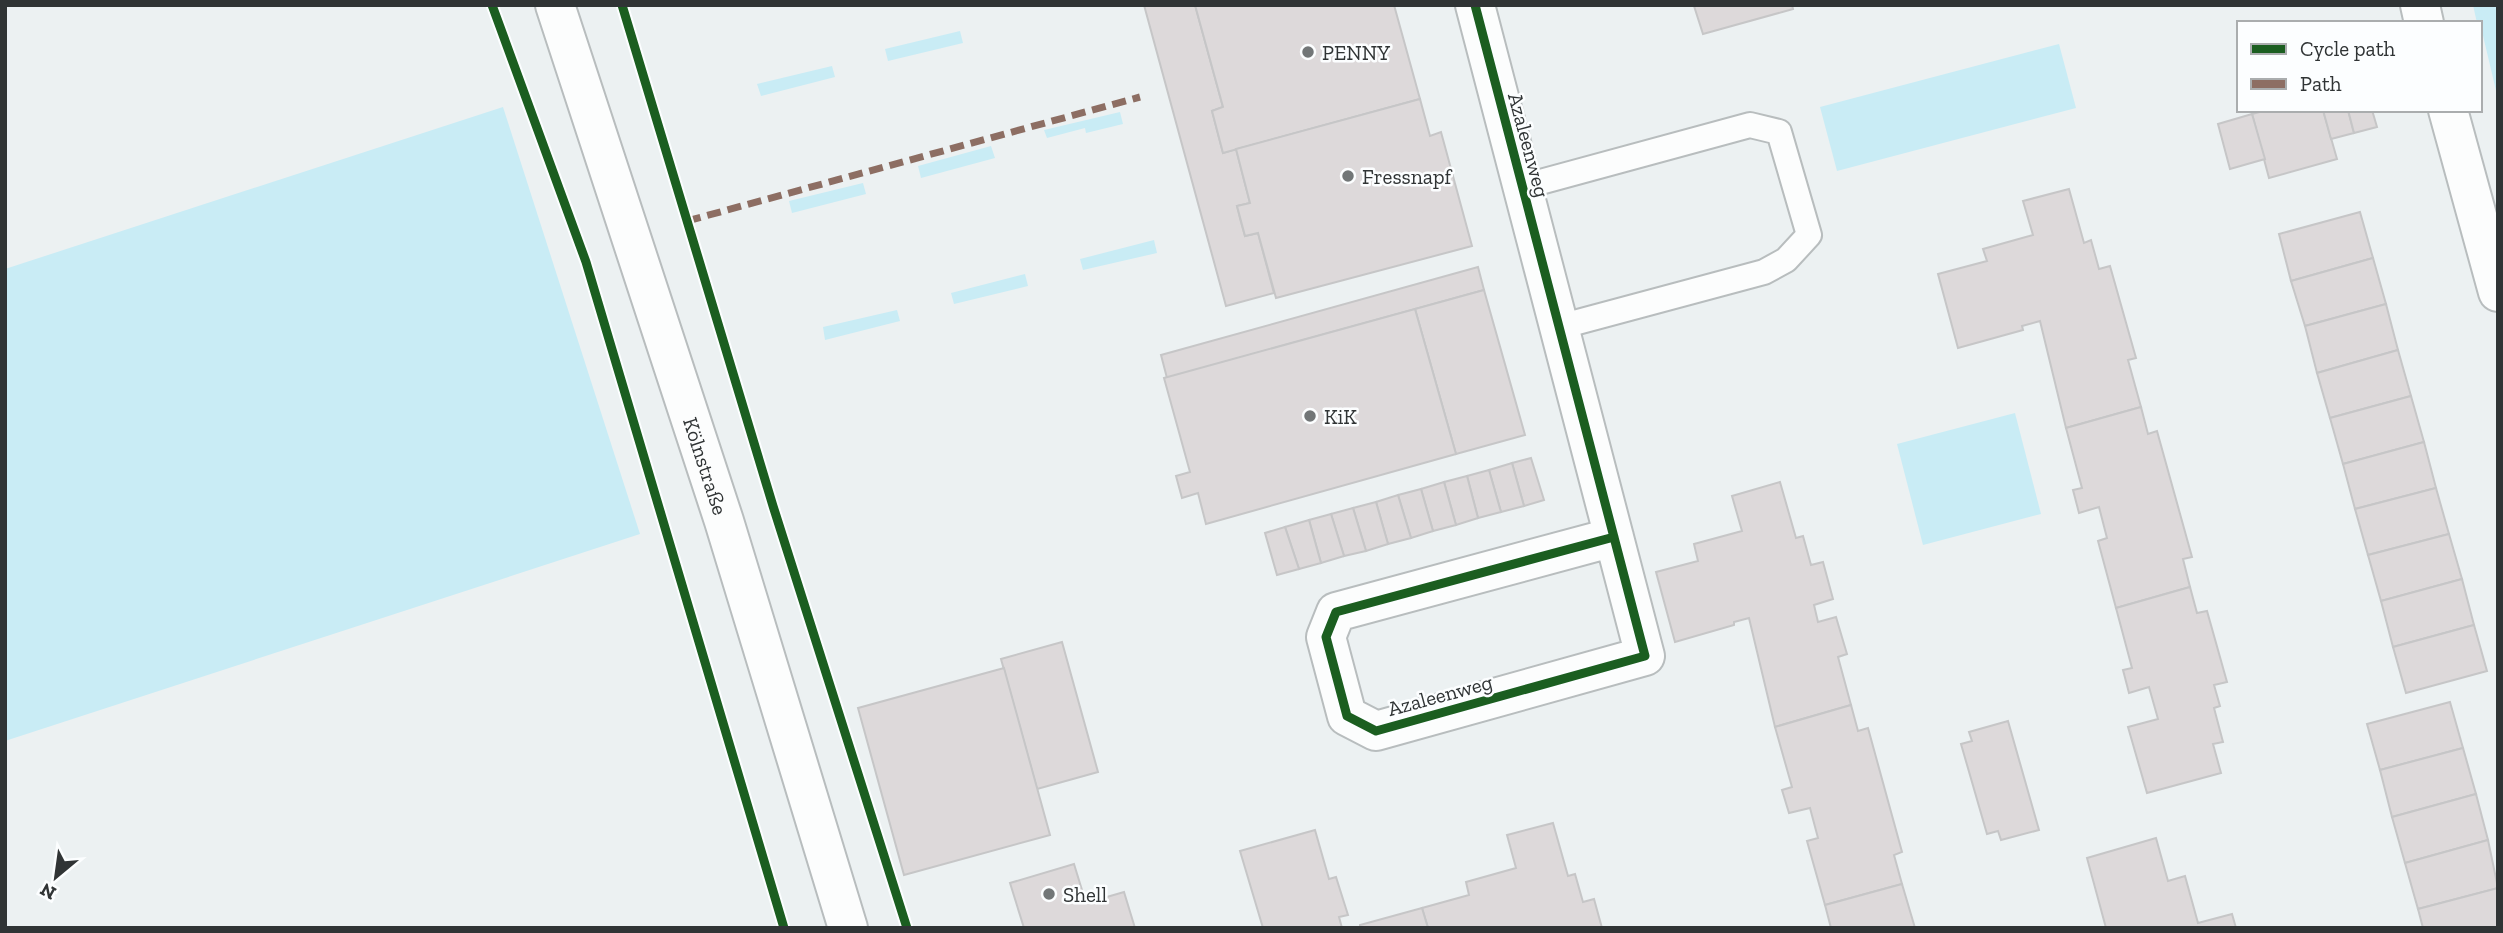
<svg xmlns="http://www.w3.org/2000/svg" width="2503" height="933" font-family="'Zilla Slab',serif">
	<rect width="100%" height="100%" fill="#ecf1f2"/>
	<!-- green -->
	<g fill="#c9ecf5">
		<path d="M 2473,5 L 2498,5 L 2498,99 L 2480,23 L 2477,23 Z"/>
		<path d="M 960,31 L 963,43 L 888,61 L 885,49 Z"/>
		<path d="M 2059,44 L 2076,108 L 1837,171 L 1820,107 Z"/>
		<path d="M 832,66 L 835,77 L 761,96 L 757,84 Z"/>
		<path d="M 503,107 L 640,534 L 5,741 L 5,269 Z"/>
		<path d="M 1120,112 L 1123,124 L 1086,133 L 1085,128 L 1047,138 L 1044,130 Z"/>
		<path d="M 991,146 L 995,158 L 921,178 L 918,166 Z"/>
		<path d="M 863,183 L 866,194 L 792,213 L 789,201 Z"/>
		<path d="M 1154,240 L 1157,253 L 1083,270 L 1080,259 Z"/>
		<path d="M 1025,274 L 1028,286 L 954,304 L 951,293 Z"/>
		<path d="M 897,310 L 900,321 L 825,340 L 823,327 Z"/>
		<path d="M 2015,413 L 2041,514 L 1923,545 L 1897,444 Z"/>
	</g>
	<!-- building -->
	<g fill="#ddd9da" stroke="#c6c6c7" stroke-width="2">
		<path d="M 1144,5 L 1195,5 L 1223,107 L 1212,111 L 1223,153 L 1236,149 L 1250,203 L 1237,206 L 1241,222 L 1245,236 L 1258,233 L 1274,293 L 1226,306 Z"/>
		<path d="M 1195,5 L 1394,5 L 1420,99 L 1223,153 L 1212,111 L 1223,107 Z"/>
		<path d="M 1686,5 L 1792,5 L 1793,9 L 1703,34 L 1694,6 Z"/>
		<path d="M 1420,99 L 1430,136 L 1441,132 L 1472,246 L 1276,298 L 1258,233 L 1245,236 L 1237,206 L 1250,203 L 1236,149 Z"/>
		<path d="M 2267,110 L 2323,110 L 2337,159 L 2269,178 L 2252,114 Z"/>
		<path d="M 2323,110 L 2348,110 L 2354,133 L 2331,139 Z"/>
		<path d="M 2348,110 L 2372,110 L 2377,127 L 2354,133 Z"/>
		<path d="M 2252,114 L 2265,159 L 2230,169 L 2218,124 Z"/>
		<path d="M 2069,189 L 2084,243 L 2091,240 L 2099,269 L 2110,266 L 2136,358 L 2128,360 L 2141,407 L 2066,428 L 2040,321 L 2022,326 L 2023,330 L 1958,348 L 1938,274 L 1987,261 L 1983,249 L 2033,235 L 2023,201 Z"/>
		<path d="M 2360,212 L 2373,258 L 2291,281 L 2279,234 Z"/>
		<path d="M 2373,258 L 2386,304 L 2305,326 L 2291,281 Z"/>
		<path d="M 1478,267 L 1484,290 L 1167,378 L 1161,355 Z"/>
		<path d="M 1484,290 L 1525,435 L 1456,454 L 1415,309 Z"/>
		<path d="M 2386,304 L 2398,350 L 2317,373 L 2305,326 Z"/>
		<path d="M 1415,309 L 1456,454 L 1206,524 L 1198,493 L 1182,498 L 1176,476 L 1190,472 L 1164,378 Z"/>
		<path d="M 2398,350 L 2411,396 L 2330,418 L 2317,373 Z"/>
		<path d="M 2411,396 L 2424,442 L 2343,464 L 2330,418 Z"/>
		<path d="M 2141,407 L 2148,434 L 2157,431 L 2192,557 L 2183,559 L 2190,587 L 2116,608 L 2098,541 L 2107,538 L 2099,507 L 2079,513 L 2073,490 L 2082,488 L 2066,428 Z"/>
		<path d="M 2424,442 L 2436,488 L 2355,509 L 2343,464 Z"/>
		<path d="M 1531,458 L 1544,500 L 1524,506 L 1512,463 Z"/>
		<path d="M 1512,463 L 1524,506 L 1501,512 L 1489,470 Z"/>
		<path d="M 1489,470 L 1501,512 L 1478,518 L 1467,476 Z"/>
		<path d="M 1467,476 L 1478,518 L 1456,525 L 1444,482 Z"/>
		<path d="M 1444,482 L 1456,525 L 1433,531 L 1421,489 Z"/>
		<path d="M 1780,482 L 1796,538 L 1803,536 L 1811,565 L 1823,562 L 1833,599 L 1814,605 L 1818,622 L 1836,617 L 1847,654 L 1838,657 L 1851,705 L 1775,727 L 1749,618 L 1734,622 L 1734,625 L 1675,642 L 1656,572 L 1698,561 L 1694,544 L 1742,531 L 1732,496 Z"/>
		<path d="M 2436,488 L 2449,534 L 2368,555 L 2355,509 Z"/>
		<path d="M 1421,489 L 1433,531 L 1411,538 L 1398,495 Z"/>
		<path d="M 1398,495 L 1411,538 L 1388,544 L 1376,502 Z"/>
		<path d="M 1376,502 L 1388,544 L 1366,551 L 1353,508 Z"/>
		<path d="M 1353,508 L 1366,551 L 1344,556 L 1331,514 Z"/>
		<path d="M 1331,514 L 1344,556 L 1321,563 L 1309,520 Z"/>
		<path d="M 1309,520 L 1321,563 L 1299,569 L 1285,527 Z"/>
		<path d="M 1285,527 L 1299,569 L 1277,575 L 1265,533 Z"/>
		<path d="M 2449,534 L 2462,579 L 2381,601 L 2368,555 Z"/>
		<path d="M 2462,579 L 2474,625 L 2393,647 L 2381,601 Z"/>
		<path d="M 2190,587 L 2197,613 L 2207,611 L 2227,682 L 2214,685 L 2220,706 L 2214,708 L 2223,742 L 2213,744 L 2221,773 L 2147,793 L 2128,727 L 2158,719 L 2149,687 L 2129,693 L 2123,670 L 2132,668 L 2116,608 Z"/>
		<path d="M 2474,625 L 2487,671 L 2406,693 L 2393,647 Z"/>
		<path d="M 1062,642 L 1098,772 L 1037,789 L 1001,659 Z"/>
		<path d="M 1004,668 L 1050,835 L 904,875 L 858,708 Z"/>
		<path d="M 2450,702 L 2463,748 L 2380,770 L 2367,724 Z"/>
		<path d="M 1851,705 L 1858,731 L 1868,728 L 1902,852 L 1894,855 L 1902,884 L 1825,905 L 1807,841 L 1818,838 L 1810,808 L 1789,813 L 1782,790 L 1792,787 L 1775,727 Z"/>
		<path d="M 2008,721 L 2039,830 L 2001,840 L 1998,831 L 1987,834 L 1961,744 L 1972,741 L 1969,732 Z"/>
		<path d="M 2463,748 L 2476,794 L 2392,817 L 2380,770 Z"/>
		<path d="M 2476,794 L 2488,840 L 2405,863 L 2392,817 Z"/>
		<path d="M 1553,823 L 1568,876 L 1575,874 L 1583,902 L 1594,899 L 1602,928 L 1428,928 L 1422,908 L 1469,895 L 1466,882 L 1516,868 L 1507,835 Z"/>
		<path d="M 1315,830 L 1329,879 L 1336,877 L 1348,915 L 1339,917 L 1342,928 L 1263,928 L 1240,851 Z"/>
		<path d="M 2156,838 L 2168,881 L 2185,876 L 2198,923 L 2232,914 L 2236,928 L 2106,928 L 2087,858 Z"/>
		<path d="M 2488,840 L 2498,888 L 2418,909 L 2405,863 Z"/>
		<path d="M 1074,864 L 1086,903 L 1124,892 L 1135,928 L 1024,928 L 1010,883 Z"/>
		<path d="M 1902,884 L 1915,928 L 1831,928 L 1825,905 Z"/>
		<path d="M 2498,888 L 2498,928 L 2423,928 L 2418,909 Z"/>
		<path d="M 1422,908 L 1428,928 L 1360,928 L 1360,925 Z"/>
	</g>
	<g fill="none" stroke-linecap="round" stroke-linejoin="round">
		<defs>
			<path id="service" d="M 1522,187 L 1750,125 L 1779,132 L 1809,235 L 1786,260 L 1764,272 L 1559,327"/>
			<g id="minor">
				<path d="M 1475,5 L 1645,656 L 1376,731 L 1347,716 L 1326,637 L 1336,612 L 1614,537"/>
				<path d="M 2420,5 L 2424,23"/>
				<path d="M 2448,110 L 2498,292"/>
			</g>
			<g id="secondary">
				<path id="s1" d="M 555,5 L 724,521 L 848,928"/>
			</g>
		</defs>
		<!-- service casing -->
		<use href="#service" stroke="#b8bdbe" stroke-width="28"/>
		<!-- minor casing -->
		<use href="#minor" stroke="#b8bdbe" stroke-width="42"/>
		<!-- secondary casing -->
		<use href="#secondary" stroke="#b8bdbe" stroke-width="42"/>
		<!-- service -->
		<use href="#service" stroke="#fcfdfd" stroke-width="24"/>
		<!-- minor -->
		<use href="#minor" stroke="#fcfdfd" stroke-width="38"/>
		<!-- secondary -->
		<use href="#secondary" stroke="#fcfdfd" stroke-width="38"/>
		<!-- quiet -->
		<path stroke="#8d6e63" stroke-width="7" stroke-dasharray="14 7" stroke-linecap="butt" d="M 687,221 L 1140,97"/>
		<defs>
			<g id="cycleway">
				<path d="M 492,5 L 586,262 L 784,928"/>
				<path d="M 622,5 L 773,506 L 907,928"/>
				<path d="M 1475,5 L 1645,656 L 1376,731 L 1347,716 L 1326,637 L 1336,612 L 1614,537"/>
			</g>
		</defs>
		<!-- cycleway casing -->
		<use href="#cycleway" stroke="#fcfeff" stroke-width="13"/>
		<!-- cycleway -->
		<use href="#cycleway" stroke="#1b5e20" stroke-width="9"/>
	</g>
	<!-- markers -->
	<g fill="#727677" stroke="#fcfeff" stroke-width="2.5">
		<circle cx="1308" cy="52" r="7"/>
		<circle cx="1348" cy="176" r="7"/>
		<circle cx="1310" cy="416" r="7"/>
		<circle cx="1049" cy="894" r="7"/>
	</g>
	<g text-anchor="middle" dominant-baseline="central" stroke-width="5" stroke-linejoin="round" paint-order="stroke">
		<!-- poi labels -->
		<g font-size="21" fill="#303435" stroke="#fcfeff" text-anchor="start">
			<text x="1322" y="52">PENNY</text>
			<text x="1362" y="176">Fressnapf</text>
			<text x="1324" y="416">KiK</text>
			<text x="1063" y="894">Shell</text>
		</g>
		<!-- street labels -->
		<g font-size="21" fill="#303435" stroke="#fcfeff">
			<text transform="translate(1529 145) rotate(75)">Azaleenweg</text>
			<text stroke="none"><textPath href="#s1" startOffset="485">Kölnstraße</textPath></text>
			<text transform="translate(1440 695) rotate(-15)">Azaleenweg</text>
		</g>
	</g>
	<!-- border -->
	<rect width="2503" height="933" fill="none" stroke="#303435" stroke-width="14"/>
	<!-- legend -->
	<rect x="2237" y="21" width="245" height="91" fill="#fcfeff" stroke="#aaadae" stroke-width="2"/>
	<rect x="2251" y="44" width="35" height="10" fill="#1b5e20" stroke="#aaadae" stroke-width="2"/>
	<text x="2300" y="56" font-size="21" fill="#303435">Cycle path</text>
	<rect x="2251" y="79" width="35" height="10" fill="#8d6e63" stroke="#aaadae" stroke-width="2"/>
	<text x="2300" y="91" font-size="21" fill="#303435">Path</text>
	<!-- north arrow -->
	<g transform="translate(56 877) rotate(209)" stroke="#fcfeff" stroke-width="5" paint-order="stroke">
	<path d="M0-5L12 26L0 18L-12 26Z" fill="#303435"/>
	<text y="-10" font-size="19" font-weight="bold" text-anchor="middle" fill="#303435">N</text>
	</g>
</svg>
